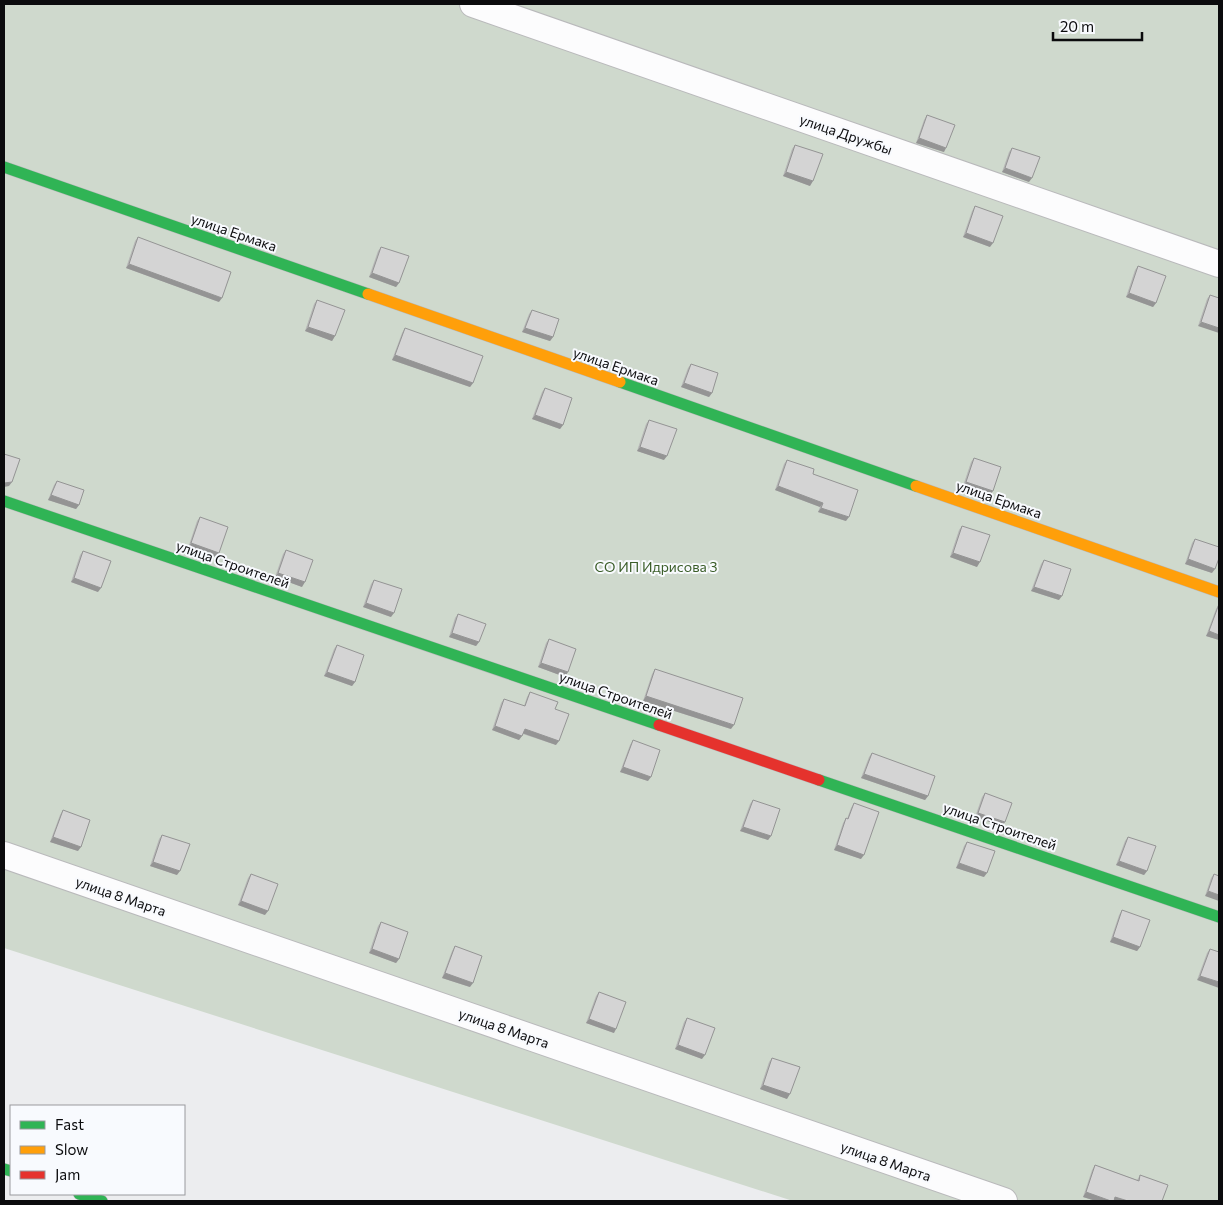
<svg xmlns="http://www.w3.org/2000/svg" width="1223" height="1205" font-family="Commissioner,sans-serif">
	<rect width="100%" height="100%" fill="#ecedef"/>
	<!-- green -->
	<path fill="#cfd9cd" d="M 4,4 L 1219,4 L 1219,1201 L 793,1201 L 4,948 Z"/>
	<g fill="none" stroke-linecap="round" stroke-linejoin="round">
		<defs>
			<g id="street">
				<path d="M 473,4 L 1219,264"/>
				<path d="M 4,855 L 1004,1201"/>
			</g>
			<g id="fast">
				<path d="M 4,167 L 368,294"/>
				<path d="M 620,382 L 916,486"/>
				<path d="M 4,501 L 659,725"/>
				<path d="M 819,780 L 1219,917"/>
				<path d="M 4,1169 L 11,1171"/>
				<path d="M 79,1194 L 102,1201"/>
			</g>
			<g id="slow">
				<path d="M 368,294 L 620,382"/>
				<path d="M 916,486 L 1219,592"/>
			</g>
			<path id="jam" d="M 659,725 L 819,780"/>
		</defs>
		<!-- street casing -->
		<use href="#street" stroke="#b9b9bb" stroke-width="28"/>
		<!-- fast casing -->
		<use href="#fast" stroke="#b9b9bb" stroke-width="12"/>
		<!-- slow casing -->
		<use href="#slow" stroke="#b9b9bb" stroke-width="12"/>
		<!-- jam casing -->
		<use href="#jam" stroke="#b9b9bb" stroke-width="12"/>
		<!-- street -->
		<use href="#street" stroke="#fcfcfd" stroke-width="26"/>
		<!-- fast -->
		<use href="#fast" stroke="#30b455" stroke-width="11"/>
		<!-- slow -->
		<use href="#slow" stroke="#ff9f0a" stroke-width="11"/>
		<!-- jam -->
		<use href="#jam" stroke="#e5322d" stroke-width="11"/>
	</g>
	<!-- wall -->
	<g fill="#b6b6b6">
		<path d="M 927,115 L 944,152 L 916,143 L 924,120 Z"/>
		<path d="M 795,145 L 810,186 L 783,176 L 792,149 Z"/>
		<path d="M 1012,148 L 1029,182 L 1002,172 L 1009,152 Z"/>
		<path d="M 975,206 L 990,247 L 963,237 L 972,211 Z"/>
		<path d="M 138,237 L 219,302 L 126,268 L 135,241 Z"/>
		<path d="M 381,247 L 399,283 L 396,287 L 369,277 L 378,251 Z"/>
		<path d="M 1138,266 L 1156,303 L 1153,307 L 1126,297 L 1135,270 Z"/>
		<path d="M 1210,295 L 1219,298 L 1198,326 L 1207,299 Z"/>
		<path d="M 317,300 L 335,336 L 332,341 L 305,331 L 314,304 Z"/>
		<path d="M 532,310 L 553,337 L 550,341 L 522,332 L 529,314 Z"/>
		<path d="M 405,328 L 473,383 L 470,387 L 392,360 L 402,333 Z"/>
		<path d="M 691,364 L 712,393 L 709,397 L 681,387 L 688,368 Z"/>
		<path d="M 545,388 L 563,425 L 560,429 L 532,419 L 542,392 Z"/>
		<path d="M 649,420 L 664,460 L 637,451 L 646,424 Z"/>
		<path d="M 974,458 L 990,495 L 963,486 L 971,462 Z"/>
		<path d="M 787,460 L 813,474 L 846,521 L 818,512 L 820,507 L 775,490 L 784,464 Z"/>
		<path d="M 57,481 L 79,505 L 76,509 L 48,500 L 54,485 Z"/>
		<path d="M 200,517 L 216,557 L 188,548 L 197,521 Z"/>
		<path d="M 962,526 L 977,567 L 950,557 L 959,530 Z"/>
		<path d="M 1195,539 L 1212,573 L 1185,564 L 1192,543 Z"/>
		<path d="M 286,550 L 302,587 L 275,577 L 283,554 Z"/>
		<path d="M 83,551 L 98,592 L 71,582 L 80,555 Z"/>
		<path d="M 1044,560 L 1059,600 L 1031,591 L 1041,564 Z"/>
		<path d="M 374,580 L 391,617 L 363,607 L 371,584 Z"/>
		<path d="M 1219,604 L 1219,640 L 1206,636 L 1216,609 Z"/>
		<path d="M 458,614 L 479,642 L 476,646 L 449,637 L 455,618 Z"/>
		<path d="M 549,639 L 565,677 L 538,667 L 546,643 Z"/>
		<path d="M 337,645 L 355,682 L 352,686 L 324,676 L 334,649 Z"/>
		<path d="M 655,669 L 731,729 L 643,701 L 652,674 Z"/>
		<path d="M 530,692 L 555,709 L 556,745 L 523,734 L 519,740 L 492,730 L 501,703 L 504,699 L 524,706 L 527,697 Z"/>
		<path d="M 633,740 L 648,781 L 620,772 L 630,745 Z"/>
		<path d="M 872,753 L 928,796 L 925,800 L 861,778 L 869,757 Z"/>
		<path d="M 985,793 L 1005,822 L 1002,826 L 975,817 L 982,797 Z"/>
		<path d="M 753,800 L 771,836 L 768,840 L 740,831 L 750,804 Z"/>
		<path d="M 854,803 L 861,859 L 834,850 L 843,823 L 846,818 L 847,819 L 851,808 Z"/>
		<path d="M 63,810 L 78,851 L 50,842 L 60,815 Z"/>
		<path d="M 162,835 L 177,875 L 150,866 L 159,839 Z"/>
		<path d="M 1128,837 L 1147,871 L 1144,875 L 1116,865 L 1125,841 Z"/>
		<path d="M 967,842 L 984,877 L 956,868 L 964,846 Z"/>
		<path d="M 251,874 L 265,915 L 238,905 L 248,878 Z"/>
		<path d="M 1214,874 L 1219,876 L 1205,896 L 1211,878 Z"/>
		<path d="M 1122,910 L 1140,947 L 1137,951 L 1110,942 L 1119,915 Z"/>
		<path d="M 381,922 L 399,959 L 396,963 L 369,953 L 378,926 Z"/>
		<path d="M 455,946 L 470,987 L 442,978 L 452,951 Z"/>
		<path d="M 1210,949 L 1219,952 L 1197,980 L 1207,953 Z"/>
		<path d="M 599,992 L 614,1033 L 586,1023 L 596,996 Z"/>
		<path d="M 687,1018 L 702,1059 L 675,1049 L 684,1022 Z"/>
		<path d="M 772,1058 L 787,1099 L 760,1089 L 769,1062 Z"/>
		<path d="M 1095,1165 L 1137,1180 L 1140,1175 L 1162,1201 L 1096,1201 L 1083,1197 L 1092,1170 Z"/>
	</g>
	<!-- shaded-wall -->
	<g fill="#949494">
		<path d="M 919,138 L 946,148 L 944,152 L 916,143 Z"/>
		<path d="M 1005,168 L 1032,178 L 1029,182 L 1002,172 Z"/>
		<path d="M 786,172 L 813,181 L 810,186 L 783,176 Z"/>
		<path d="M 966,233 L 993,243 L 990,247 L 963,237 Z"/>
		<path d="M 129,264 L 222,298 L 219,302 L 126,268 Z"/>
		<path d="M 372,273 L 399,283 L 396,287 L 369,277 Z"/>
		<path d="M 1129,293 L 1156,303 L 1153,307 L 1126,297 Z"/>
		<path d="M 1201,322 L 1219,328 L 1219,333 L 1198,326 Z"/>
		<path d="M 308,327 L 335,336 L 332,341 L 305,331 Z"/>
		<path d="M 525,328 L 553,337 L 550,341 L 522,332 Z"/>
		<path d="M 395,355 L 473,383 L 470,387 L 392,360 Z"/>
		<path d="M 684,383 L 712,393 L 709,397 L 681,387 Z"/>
		<path d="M 535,415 L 563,425 L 560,429 L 532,419 Z"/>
		<path d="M 640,447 L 667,456 L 664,460 L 637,451 Z"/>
		<path d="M 12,482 L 9,486 L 4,487 L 4,483 Z"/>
		<path d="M 966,482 L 993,491 L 990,495 L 963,486 Z"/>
		<path d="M 778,486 L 823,503 L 820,507 L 775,490 Z"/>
		<path d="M 51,495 L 79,505 L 76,509 L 48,500 Z"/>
		<path d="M 821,508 L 849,517 L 846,521 L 818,512 Z"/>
		<path d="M 191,543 L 219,553 L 216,557 L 188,548 Z"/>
		<path d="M 953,553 L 980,562 L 977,567 L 950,557 Z"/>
		<path d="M 1188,559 L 1215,569 L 1212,573 L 1185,564 Z"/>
		<path d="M 278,573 L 305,582 L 302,587 L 275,577 Z"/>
		<path d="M 74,578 L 101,588 L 98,592 L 71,582 Z"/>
		<path d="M 1034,587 L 1062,596 L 1059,600 L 1031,591 Z"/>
		<path d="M 366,603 L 394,613 L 391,617 L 363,607 Z"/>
		<path d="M 1209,631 L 1219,635 L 1219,640 L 1206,636 Z"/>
		<path d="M 452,633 L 479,642 L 476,646 L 449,637 Z"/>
		<path d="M 541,663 L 568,672 L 565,677 L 538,667 Z"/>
		<path d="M 327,672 L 355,682 L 352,686 L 324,676 Z"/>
		<path d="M 646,696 L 734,725 L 731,729 L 643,701 Z"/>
		<path d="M 495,726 L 522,736 L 519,740 L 492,730 Z"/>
		<path d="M 525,729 L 559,741 L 556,745 L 522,733 Z"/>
		<path d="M 623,767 L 651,777 L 648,781 L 620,772 Z"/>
		<path d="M 864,774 L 928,796 L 925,800 L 861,778 Z"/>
		<path d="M 978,813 L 1005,822 L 1002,826 L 975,817 Z"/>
		<path d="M 743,827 L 771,836 L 768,840 L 740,831 Z"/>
		<path d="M 53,837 L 81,847 L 78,851 L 50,842 Z"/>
		<path d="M 837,845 L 864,855 L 861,859 L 834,850 Z"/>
		<path d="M 1119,861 L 1147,871 L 1144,875 L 1116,865 Z"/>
		<path d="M 153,862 L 180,871 L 177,875 L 150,866 Z"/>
		<path d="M 959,863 L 987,873 L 984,877 L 956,868 Z"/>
		<path d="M 1208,891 L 1219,895 L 1219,901 L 1205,896 Z"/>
		<path d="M 241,901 L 268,911 L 265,915 L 238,905 Z"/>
		<path d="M 1113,937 L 1140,947 L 1137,951 L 1110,942 Z"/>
		<path d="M 372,949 L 399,959 L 396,963 L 369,953 Z"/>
		<path d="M 445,973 L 473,983 L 470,987 L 442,978 Z"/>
		<path d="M 1200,976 L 1219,982 L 1219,988 L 1197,980 Z"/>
		<path d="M 589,1019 L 616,1029 L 614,1033 L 586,1023 Z"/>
		<path d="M 678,1045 L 705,1055 L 702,1059 L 675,1049 Z"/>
		<path d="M 763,1085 L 790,1094 L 787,1099 L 760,1089 Z"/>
		<path d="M 1086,1192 L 1111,1201 L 1096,1201 L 1083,1197 Z"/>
		<path d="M 1115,1197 L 1128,1201 L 1112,1201 Z"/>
	</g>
	<!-- building -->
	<g fill="#d4d4d4" stroke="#949494">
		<path d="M 927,115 L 955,125 L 946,148 L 919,138 Z"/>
		<path d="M 795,145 L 823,154 L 813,181 L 786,172 Z"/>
		<path d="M 1012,148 L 1040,157 L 1032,178 L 1005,168 Z"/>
		<path d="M 975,206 L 1003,216 L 993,243 L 966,233 Z"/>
		<path d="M 138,237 L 231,272 L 222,298 L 129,264 Z"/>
		<path d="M 381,247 L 409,256 L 399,283 L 372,273 Z"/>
		<path d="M 1138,266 L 1166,276 L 1156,303 L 1129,293 Z"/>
		<path d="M 1210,295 L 1219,298 L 1219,328 L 1201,322 Z"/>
		<path d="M 317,300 L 345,310 L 335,336 L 308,327 Z"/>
		<path d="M 532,310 L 559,319 L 553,337 L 525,328 Z"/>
		<path d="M 405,328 L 483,356 L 473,383 L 395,355 Z"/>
		<path d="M 691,364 L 718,373 L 712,393 L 684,383 Z"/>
		<path d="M 545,388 L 572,398 L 563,425 L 535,415 Z"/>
		<path d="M 649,420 L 677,429 L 667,456 L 640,447 Z"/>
		<path d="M 4,454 L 20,459 L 12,482 L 4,483 Z"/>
		<path d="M 974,458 L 1001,467 L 993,491 L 966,482 Z"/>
		<path d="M 787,460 L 814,469 L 813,474 L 858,490 L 849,517 L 821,508 L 823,503 L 778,486 Z"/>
		<path d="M 57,481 L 84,490 L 79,505 L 51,495 Z"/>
		<path d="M 200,517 L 228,527 L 219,553 L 191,543 Z"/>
		<path d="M 962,526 L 990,535 L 980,562 L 953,553 Z"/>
		<path d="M 1195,539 L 1219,547 L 1219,558 L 1215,569 L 1188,559 Z"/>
		<path d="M 286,550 L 313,560 L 305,582 L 278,573 Z"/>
		<path d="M 83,551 L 111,561 L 101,588 L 74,578 Z"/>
		<path d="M 1044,560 L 1071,569 L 1062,596 L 1034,587 Z"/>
		<path d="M 374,580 L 402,589 L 394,613 L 366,603 Z"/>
		<path d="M 1219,604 L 1219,635 L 1209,631 Z"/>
		<path d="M 458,614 L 486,624 L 479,642 L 452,633 Z"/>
		<path d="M 549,639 L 576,649 L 568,672 L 541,663 Z"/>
		<path d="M 337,645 L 364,655 L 355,682 L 327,672 Z"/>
		<path d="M 655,669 L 743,698 L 734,725 L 646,696 Z"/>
		<path d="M 530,692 L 558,702 L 555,709 L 569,714 L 559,741 L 525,729 L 522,736 L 495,726 L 504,699 L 525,706 Z"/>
		<path d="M 633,740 L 660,750 L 651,777 L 623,767 Z"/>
		<path d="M 872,753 L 935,776 L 928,796 L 864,774 Z"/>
		<path d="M 985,793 L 1012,803 L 1005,822 L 978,813 Z"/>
		<path d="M 753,800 L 780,809 L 771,836 L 743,827 Z"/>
		<path d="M 854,803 L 879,812 L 864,855 L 837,845 L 846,818 L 848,819 Z"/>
		<path d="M 63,810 L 90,820 L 81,847 L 53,837 Z"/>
		<path d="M 162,835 L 190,844 L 180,871 L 153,862 Z"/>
		<path d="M 1128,837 L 1156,846 L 1147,871 L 1119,861 Z"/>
		<path d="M 967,842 L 995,851 L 987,873 L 959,863 Z"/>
		<path d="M 251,874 L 278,884 L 268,911 L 241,901 Z"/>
		<path d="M 1214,874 L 1219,876 L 1219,895 L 1208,891 Z"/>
		<path d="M 1122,910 L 1150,920 L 1140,947 L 1113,937 Z"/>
		<path d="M 381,922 L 408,932 L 399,959 L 372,949 Z"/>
		<path d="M 455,946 L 482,956 L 473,983 L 445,973 Z"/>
		<path d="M 1210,949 L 1219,952 L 1219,982 L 1200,976 Z"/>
		<path d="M 599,992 L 626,1002 L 616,1029 L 589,1019 Z"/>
		<path d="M 687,1018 L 715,1028 L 705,1055 L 678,1045 Z"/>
		<path d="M 772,1058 L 800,1067 L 790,1094 L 763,1085 Z"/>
		<path d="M 1095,1165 L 1139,1181 L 1140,1175 L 1168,1185 L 1162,1201 L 1128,1201 L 1115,1197 L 1114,1201 L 1111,1201 L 1086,1192 Z"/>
	</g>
	<g text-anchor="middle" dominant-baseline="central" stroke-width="4" stroke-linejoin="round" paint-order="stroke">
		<!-- street labels -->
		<g font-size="14" fill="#0b0b0d" stroke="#f8fafe">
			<text transform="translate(846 134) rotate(19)">улица Дружбы</text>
			<text transform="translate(234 232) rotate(19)">улица Ермака</text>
			<text transform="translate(616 366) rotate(19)">улица Ермака</text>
			<text transform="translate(999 499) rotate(19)">улица Ермака</text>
			<text transform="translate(233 564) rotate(19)">улица Строителей</text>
			<text transform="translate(616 695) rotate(19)">улица Строителей</text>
			<text transform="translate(1000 826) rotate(19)">улица Строителей</text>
			<text transform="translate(121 896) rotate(19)">улица 8 Марта</text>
			<text transform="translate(504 1028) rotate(19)">улица 8 Марта</text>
			<text transform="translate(886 1161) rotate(19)">улица 8 Марта</text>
		</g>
		<!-- park labels -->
		<g font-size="14" fill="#3b5e29" stroke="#f8fafe">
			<text x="656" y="566">СО ИП Идрисова 3</text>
		</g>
	</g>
	<!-- border -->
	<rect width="1223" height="1205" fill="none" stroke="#0b0b0d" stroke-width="10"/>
	<!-- legend -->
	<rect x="10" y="1105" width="175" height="90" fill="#f8fafe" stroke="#999a9e"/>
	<rect x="20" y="1121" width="25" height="8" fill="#30b455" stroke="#999a9e"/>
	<text x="55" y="1130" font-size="15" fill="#0b0b0d">Fast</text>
	<rect x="20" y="1146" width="25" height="8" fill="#ff9f0a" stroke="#999a9e"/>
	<text x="55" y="1155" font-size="15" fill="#0b0b0d">Slow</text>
	<rect x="20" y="1171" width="25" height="8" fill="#e5322d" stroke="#999a9e"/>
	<text x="55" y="1180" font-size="15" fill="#0b0b0d">Jam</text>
	<!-- scale -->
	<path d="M1053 32v8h89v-8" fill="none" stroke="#0b0b0d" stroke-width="2.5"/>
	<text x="1060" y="32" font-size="15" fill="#0b0b0d" stroke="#f8fafe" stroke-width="4" paint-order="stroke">20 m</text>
</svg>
